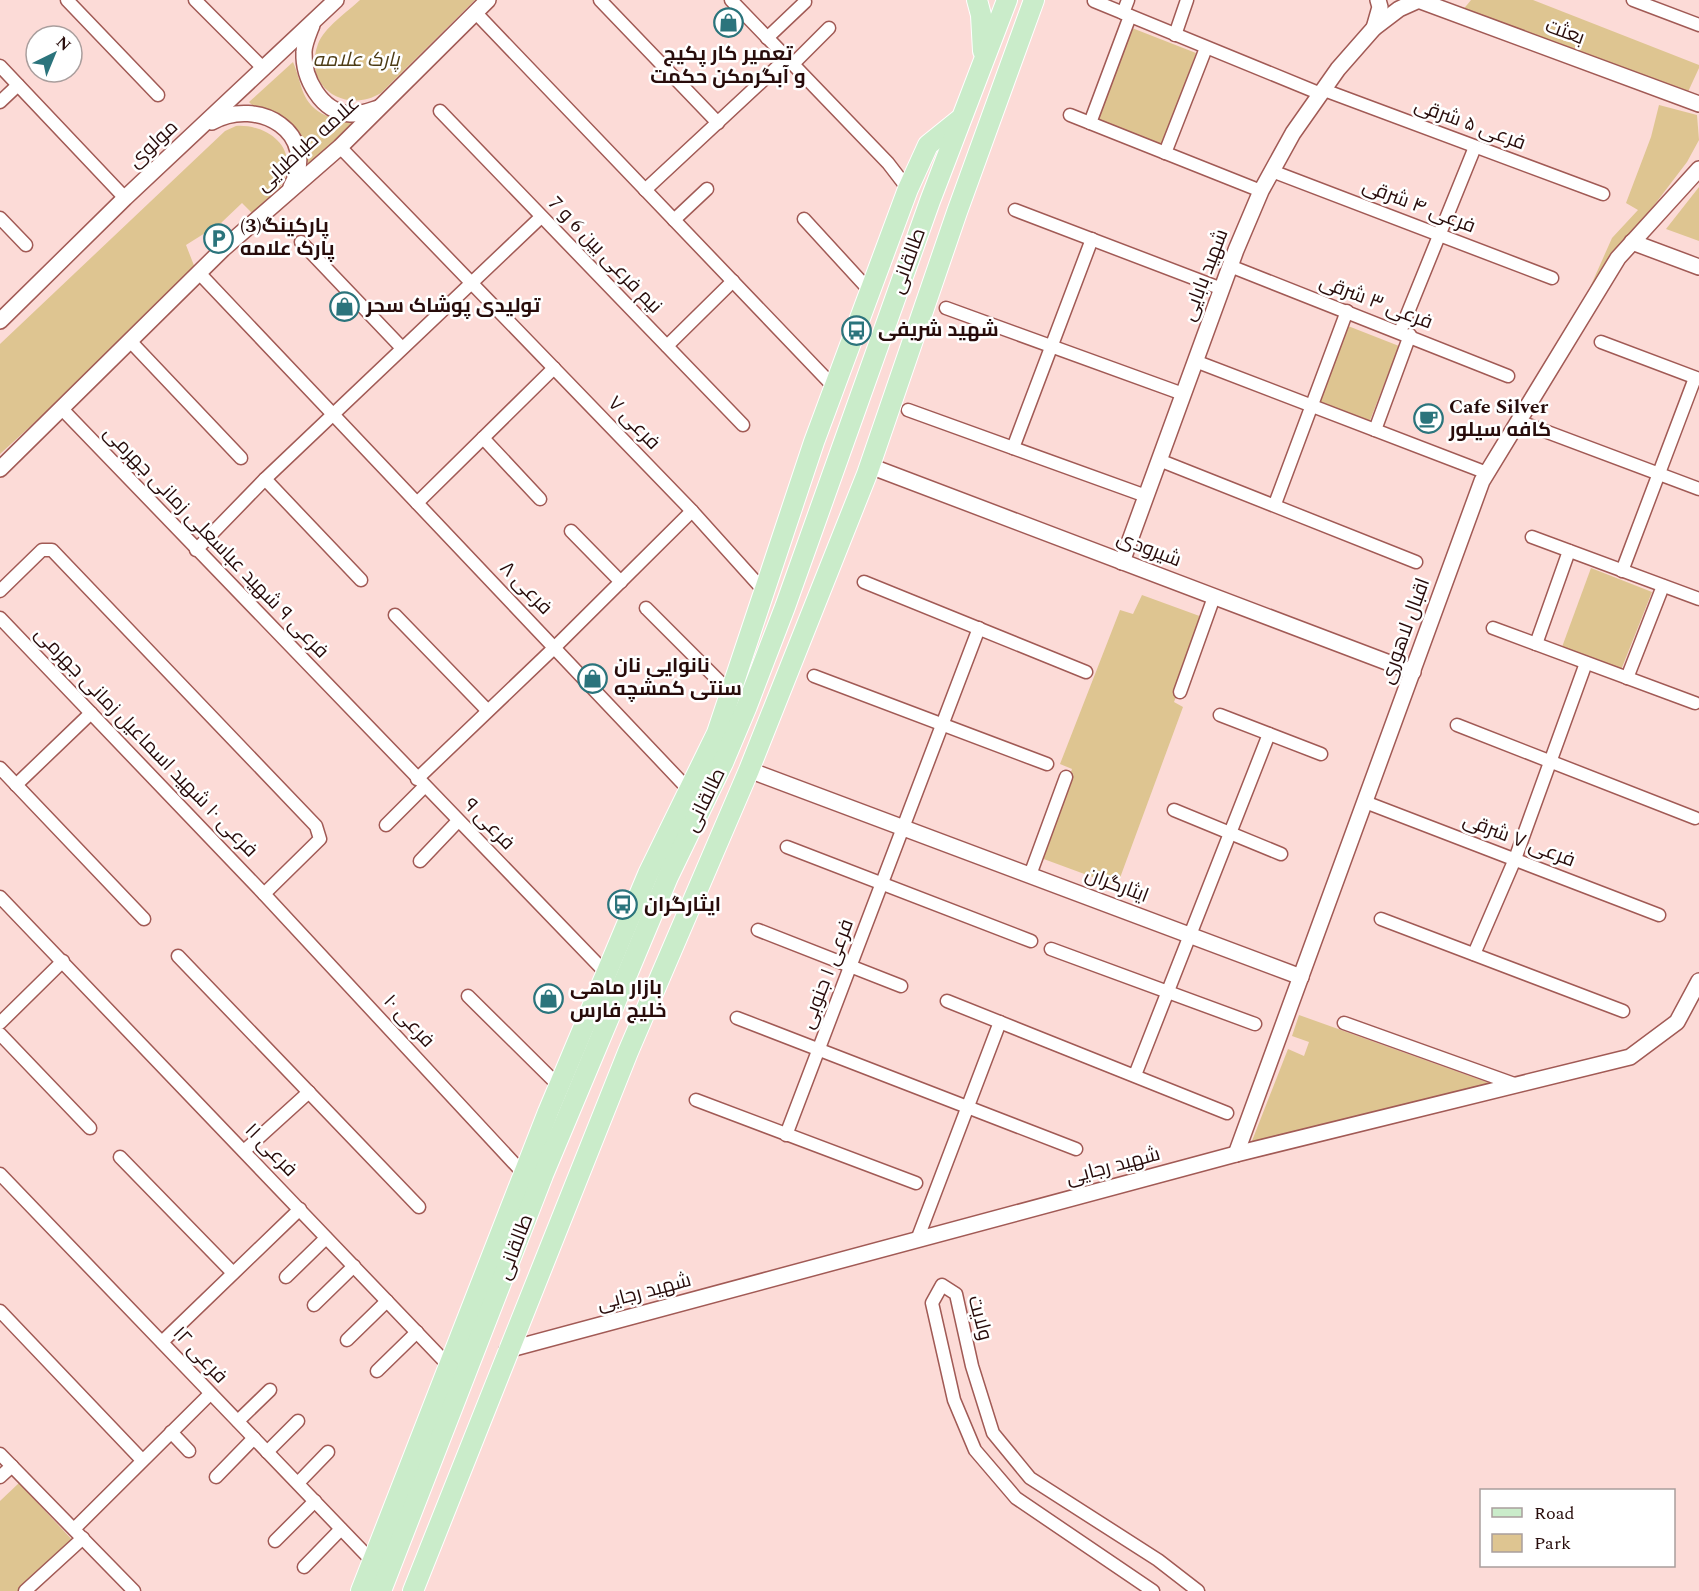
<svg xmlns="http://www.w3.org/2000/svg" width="1699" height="1591" font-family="Spectral,Cairo,serif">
	<rect width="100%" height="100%" fill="#fcdbd7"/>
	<!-- green -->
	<g fill="#dec591">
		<path d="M 360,0 L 475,0 L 381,93 C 345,115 302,86 318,44 C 324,28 347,12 360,0 Z"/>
		<path d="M 1471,0 L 1533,0 L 1699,65 L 1699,68 L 1687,94 L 1462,11 Z"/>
		<path d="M 1132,28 L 1196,53 L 1162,145 L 1096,119 Z"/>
		<path d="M 293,62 C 303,85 300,104 327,116 C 336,120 347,120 354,125 L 310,166 C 301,154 305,139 290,124 C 278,112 257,111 249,102 Z"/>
		<path d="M 1659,105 L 1697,115 L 1699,140 L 1687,162 L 1588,292 L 1612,238 L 1638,210 L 1626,203 L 1651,137 Z"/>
		<path d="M 236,126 C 266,124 298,146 284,180 C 278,194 264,204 254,215 L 242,203 L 221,223 L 186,245 L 195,268 L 90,372 L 0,454 L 0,344 L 225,131 Z"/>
		<path d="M 1699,187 L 1699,241 L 1666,229 Z"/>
		<path d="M 1348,326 L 1399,346 L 1369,423 L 1318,403 Z"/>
		<path d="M 1591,568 L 1652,592 L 1621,670 L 1562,647 Z"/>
		<path d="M 1142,595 L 1205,618 L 1174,702 L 1183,707 L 1117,886 L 1041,858 L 1072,769 L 1060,764 L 1120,610 L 1133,614 Z"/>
		<path d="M 1299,1015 L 1492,1084 L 1250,1146 L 1288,1049 L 1304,1056 L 1309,1042 L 1292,1036 Z"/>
		<path d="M 19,1483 L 76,1544 L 25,1591 L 0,1591 L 0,1501 Z"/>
	</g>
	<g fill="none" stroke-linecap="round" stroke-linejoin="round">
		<defs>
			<g id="minor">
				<path d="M 67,0 L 158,95"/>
				<path d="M 195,0 L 264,69"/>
				<path d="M 600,0 L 718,123"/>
				<path d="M 731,0 L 888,163 L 908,189"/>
				<path d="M 1633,0 L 1699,25"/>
				<path d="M 1094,1 L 1321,94"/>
				<path d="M 475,12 L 834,387"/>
				<path d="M 1123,13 L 1128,0"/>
				<path d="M 1175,35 L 1187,0"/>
				<path d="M 767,38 L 805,2"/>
				<path d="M 793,64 L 829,28"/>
				<path d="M 0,66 L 125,198"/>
				<path d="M 1324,90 L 1603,194"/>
				<path d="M 0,102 L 18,85"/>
				<path d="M 440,111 L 743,425"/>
				<path d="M 1070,115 L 1261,191"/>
				<path d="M 1090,123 L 1130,16"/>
				<path d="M 340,147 L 692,511 L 765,592"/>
				<path d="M 1165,153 L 1206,48"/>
				<path d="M 1272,171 L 1552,278"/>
				<path d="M 645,190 L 787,58"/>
				<path d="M 1015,210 L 1222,289"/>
				<path d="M 0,218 L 26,245"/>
				<path d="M 804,219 L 869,290"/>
				<path d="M 674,220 L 707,189"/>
				<path d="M 301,242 L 402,348"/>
				<path d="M 1230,266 L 1508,376"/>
				<path d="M 200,274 L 689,790"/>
				<path d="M 946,308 L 1183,394"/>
				<path d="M 1400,332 L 1475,147"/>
				<path d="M 131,342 L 241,458"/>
				<path d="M 1601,342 L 1699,379"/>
				<path d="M 667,346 L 733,281"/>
				<path d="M 1195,361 L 1487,473"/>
				<path d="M 62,409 L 607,974"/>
				<path d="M 908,410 L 1146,496"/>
				<path d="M 1518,421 L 1699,489"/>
				<path d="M 1375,430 L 1410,335"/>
				<path d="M 483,438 L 540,499"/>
				<path d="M 1013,448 L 1092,239"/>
				<path d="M 1159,460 L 1416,562"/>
				<path d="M 265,479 L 361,580"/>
				<path d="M 417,503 L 554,368"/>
				<path d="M 1275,504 L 1347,311"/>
				<path d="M 571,531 L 621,582"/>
				<path d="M 1532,537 L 1699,599"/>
				<path d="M 196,550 L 265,479 L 541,217"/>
				<path d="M 1622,571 L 1695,378"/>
				<path d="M 864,582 L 1086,672"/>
				<path d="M 0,591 L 42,550 L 52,550 L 316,826 L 320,839 L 264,894"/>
				<path d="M 646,608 L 731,693"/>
				<path d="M 395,615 L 487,710"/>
				<path d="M 0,618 L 264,894 L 524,1174"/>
				<path d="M 1493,628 L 1695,703"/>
				<path d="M 1536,644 L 1569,551"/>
				<path d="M 814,676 L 1047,764"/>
				<path d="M 1627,678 L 1663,586"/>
				<path d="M 1180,692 L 1214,597"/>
				<path d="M 1220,715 L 1321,754"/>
				<path d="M 1457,725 L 1695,818"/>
				<path d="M 0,768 L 144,919"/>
				<path d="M 417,779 L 555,647 L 692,511"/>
				<path d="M 16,785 L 91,713"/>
				<path d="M 1365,802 L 1659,915"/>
				<path d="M 1174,810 L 1281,854"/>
				<path d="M 386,825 L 425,786"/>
				<path d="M 787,847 L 1031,941"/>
				<path d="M 420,861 L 458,821"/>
				<path d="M 1030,875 L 1066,777"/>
				<path d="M 0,897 L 450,1367"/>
				<path d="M 1381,919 L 1623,1011"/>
				<path d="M 758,930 L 901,986"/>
				<path d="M 1051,949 L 1255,1024"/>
				<path d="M 1474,954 L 1515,859 L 1586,663"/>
				<path d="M 178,956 L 419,1207"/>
				<path d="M 468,996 L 559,1086"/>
				<path d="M 947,1001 L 1227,1113"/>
				<path d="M 737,1018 L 1076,1149"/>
				<path d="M 0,1023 L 63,961"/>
				<path d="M 1344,1023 L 1517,1085"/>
				<path d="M 0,1034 L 90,1128"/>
				<path d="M 1135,1075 L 1269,734"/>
				<path d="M 696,1100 L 916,1183"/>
				<path d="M 786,1135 L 979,628"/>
				<path d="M 244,1151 L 309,1092"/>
				<path d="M 120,1157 L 233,1273"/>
				<path d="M 0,1174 L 373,1562"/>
				<path d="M 917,1240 L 1000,1022"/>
				<path d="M 286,1277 L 326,1238"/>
				<path d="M 314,1305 L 354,1266"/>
				<path d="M 0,1311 L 142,1460"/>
				<path d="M 347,1340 L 387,1301"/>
				<path d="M 162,1342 L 300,1209"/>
				<path d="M 377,1371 L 417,1332"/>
				<path d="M 238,1421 L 270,1390"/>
				<path d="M 171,1432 L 189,1451"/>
				<path d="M 267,1452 L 298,1421"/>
				<path d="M 0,1454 L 134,1591"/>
				<path d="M 0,1477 L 12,1466"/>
				<path d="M 216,1477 L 254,1438"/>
				<path d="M 298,1483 L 328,1452"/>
				<path d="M 74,1529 L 210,1394"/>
				<path d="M 275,1541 L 315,1501"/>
				<path d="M 304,1567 L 341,1529"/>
				<path d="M 25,1591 L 83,1538"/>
				<path d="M 1153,1591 L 1016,1498 L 975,1450 L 954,1400 L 932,1303 L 942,1285 L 956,1294 L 972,1366 L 993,1433 L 1030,1478 L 1158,1560 L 1198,1591"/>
			</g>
			<g id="tertiary">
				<path d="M 1418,0 L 1699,104"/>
				<path d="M 312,25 C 309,33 304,44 304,52 C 303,78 321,112 350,114 C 359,115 369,111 378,108"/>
				<path d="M 1374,28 L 1380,7 L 1378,0"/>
				<path d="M 212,122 C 258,96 321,133 291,187"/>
				<path d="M 1632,242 L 1699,267"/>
				<path d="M 0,321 L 125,198 L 336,0"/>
				<path d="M 870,466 L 1413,672"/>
				<path d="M 0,469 L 223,249 L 340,147 L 488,0"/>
				<path d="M 1122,562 L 1236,250 L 1261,191 L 1293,133 L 1338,69 L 1374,28 L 1399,9 L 1419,0"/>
				<path d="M 749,770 L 1301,977"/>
				<path d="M 1236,1154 L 1482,481 L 1618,258 L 1699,169"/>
				<path d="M 507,1350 L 1236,1154 L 1630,1057 L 1677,1022 L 1699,981"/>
			</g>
			<g id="primary">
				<path d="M 977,0 L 981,15 L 983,51"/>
				<path d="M 361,1591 L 548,1112 L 648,874 L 717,733 L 814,442 L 908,189 L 928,145 L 959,120"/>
				<path d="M 381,1591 L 543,1175 L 668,877 L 723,763 L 747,706 L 785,607 L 930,201 L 1007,0"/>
				<path d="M 413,1591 L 628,1052 L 749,770 L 867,474 L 957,212 L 1034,0"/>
			</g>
		</defs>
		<!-- minor casing -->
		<use href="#minor" stroke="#a15a55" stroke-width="15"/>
		<!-- tertiary casing -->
		<use href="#tertiary" stroke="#a15a55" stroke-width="18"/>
		<!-- primary casing -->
		<use href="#primary" stroke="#fff" stroke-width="22"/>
		<!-- minor -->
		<use href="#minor" stroke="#fff" stroke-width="12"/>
		<!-- tertiary -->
		<use href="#tertiary" stroke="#fff" stroke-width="15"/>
		<!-- primary -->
		<use href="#primary" stroke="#caecca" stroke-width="20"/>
	</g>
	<!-- icons -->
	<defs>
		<symbol id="shop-ring" viewBox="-11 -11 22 22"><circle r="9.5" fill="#fff" stroke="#2b747c" stroke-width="1.5"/><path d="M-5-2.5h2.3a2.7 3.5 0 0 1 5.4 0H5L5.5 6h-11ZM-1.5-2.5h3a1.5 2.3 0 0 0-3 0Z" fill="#2b747c"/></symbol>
		<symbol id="parking-ring" viewBox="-11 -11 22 22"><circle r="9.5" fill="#fff" stroke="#2b747c" stroke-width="1.5"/><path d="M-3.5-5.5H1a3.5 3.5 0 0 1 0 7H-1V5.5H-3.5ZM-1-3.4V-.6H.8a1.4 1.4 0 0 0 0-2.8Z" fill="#2b747c"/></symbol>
		<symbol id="bus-ring" viewBox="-11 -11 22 22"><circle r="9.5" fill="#fff" stroke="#2b747c" stroke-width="1.5"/><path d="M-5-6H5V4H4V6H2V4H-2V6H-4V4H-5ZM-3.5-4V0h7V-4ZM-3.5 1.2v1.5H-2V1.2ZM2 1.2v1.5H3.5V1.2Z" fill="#2b747c"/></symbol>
		<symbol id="cafe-ring" viewBox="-11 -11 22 22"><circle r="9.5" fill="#fff" stroke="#2b747c" stroke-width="1.5"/><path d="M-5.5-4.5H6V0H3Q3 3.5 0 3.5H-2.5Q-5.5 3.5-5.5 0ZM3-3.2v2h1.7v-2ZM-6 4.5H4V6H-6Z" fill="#2b747c"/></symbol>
	</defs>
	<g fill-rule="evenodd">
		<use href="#shop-ring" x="712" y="6" width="33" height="33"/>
		<use href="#parking-ring" x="202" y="222" width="33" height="33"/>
		<use href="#shop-ring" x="328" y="290" width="33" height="33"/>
		<use href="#bus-ring" x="840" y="314" width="33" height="33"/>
		<use href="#cafe-ring" x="1412" y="402" width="33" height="33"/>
		<use href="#shop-ring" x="576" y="662" width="33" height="33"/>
		<use href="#bus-ring" x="606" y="888" width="33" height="33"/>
		<use href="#shop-ring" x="532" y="982" width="33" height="33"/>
	</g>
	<g text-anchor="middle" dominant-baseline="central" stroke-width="5" stroke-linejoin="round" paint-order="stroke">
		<!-- street labels -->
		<g font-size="20" fill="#280c0b" stroke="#fff">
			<text transform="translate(1565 32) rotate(20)">بعثت</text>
			<text transform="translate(1470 124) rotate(20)">فرعی ۵ شرقی</text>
			<text transform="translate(153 144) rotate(-43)">مولوی</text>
			<text transform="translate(308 144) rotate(-42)">علامه طباطبایی</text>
			<text transform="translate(1419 206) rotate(21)">فرعی ۴ شرقی</text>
			<text transform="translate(605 255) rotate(46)">نیم فرعی بین 6 و 7</text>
			<text transform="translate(908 261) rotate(-70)">طالقانی</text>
			<text transform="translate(1205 275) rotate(-69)">شهید بابایی</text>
			<text transform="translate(1376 302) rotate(21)">فرعی ۳ شرقی</text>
			<text transform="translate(634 423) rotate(46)">فرعی ۷</text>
			<text transform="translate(216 542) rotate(46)">فرعی ۹ شهید عباسعلی زمانی جهرمی</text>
			<text transform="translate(1149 549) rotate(21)">شیرودی</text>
			<text transform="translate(526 588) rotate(46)">فرعی ۸</text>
			<text transform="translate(1405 631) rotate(-70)">اقبال لاهوری</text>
			<text transform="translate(146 742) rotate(46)">فرعی ۱۰ شهید اسماعیل زمانی جهرمی</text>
			<text transform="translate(705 800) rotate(-64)">طالقانی</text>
			<text transform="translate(489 824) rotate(46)">فرعی ۹</text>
			<text transform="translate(1519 840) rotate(21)">فرعی ۷ شرقی</text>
			<text transform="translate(1117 885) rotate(21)">ایثارگران</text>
			<text transform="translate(827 974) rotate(-69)">فرعی ۱ جنوبی</text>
			<text transform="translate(409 1021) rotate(47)">فرعی ۱۰</text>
			<text transform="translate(271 1150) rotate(46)">فرعی ۱۱</text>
			<text transform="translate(1113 1166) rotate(-15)">شهید رجایی</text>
			<text transform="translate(515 1247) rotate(-69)">طالقانی</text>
			<text transform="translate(644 1292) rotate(-15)">شهید رجایی</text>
			<text transform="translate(980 1318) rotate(75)">ولایت</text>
			<text transform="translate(200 1355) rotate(47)">فرعی ۱۲</text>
		</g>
		<!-- poi labels -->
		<g font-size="20" font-weight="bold" fill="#280c0b" stroke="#fff" text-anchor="start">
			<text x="728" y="54" text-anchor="middle">تعمیر کار پکیج<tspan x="728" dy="23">و آبگرمکن حکمت</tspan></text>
			<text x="240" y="226">پارکینگ(3)<tspan x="240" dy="23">پارک علامه</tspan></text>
			<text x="366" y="306">تولیدی پوشاک سحر</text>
			<text x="878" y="330">شهید شریفی</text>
			<text x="1449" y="407">Cafe Silver<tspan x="1449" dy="23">کافه سیلور</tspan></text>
			<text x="614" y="666">نانوایی نان<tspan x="614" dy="23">سنتی کمشچه</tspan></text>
			<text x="644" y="905">ایثارگران</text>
			<text x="570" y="988">بازار ماهی<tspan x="570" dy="23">خلیج فارس</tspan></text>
		</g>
		<!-- park labels -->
		<g font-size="20" font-style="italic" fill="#4d3c15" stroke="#fff">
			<text x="356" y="60">پارک علامه</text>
		</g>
	</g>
	<!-- legend -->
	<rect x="1480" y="1489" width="195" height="78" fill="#ffffff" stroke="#a99e9d" stroke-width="1.5"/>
	<rect x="1492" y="1508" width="30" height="9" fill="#caecca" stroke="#a99e9d" stroke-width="1.5"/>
	<text x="1534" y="1519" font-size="18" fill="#280c0b">Road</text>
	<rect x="1492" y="1534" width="30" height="18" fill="#dec591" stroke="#a99e9d" stroke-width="1.5"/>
	<text x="1534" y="1549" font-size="18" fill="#280c0b">Park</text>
	<!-- north arrow -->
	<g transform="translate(54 54) rotate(43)"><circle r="28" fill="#ffffff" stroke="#a99e9d" stroke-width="1.5"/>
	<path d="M0-4.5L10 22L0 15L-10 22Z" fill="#2b747c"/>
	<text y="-9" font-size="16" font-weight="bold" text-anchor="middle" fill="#280c0b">N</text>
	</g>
</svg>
